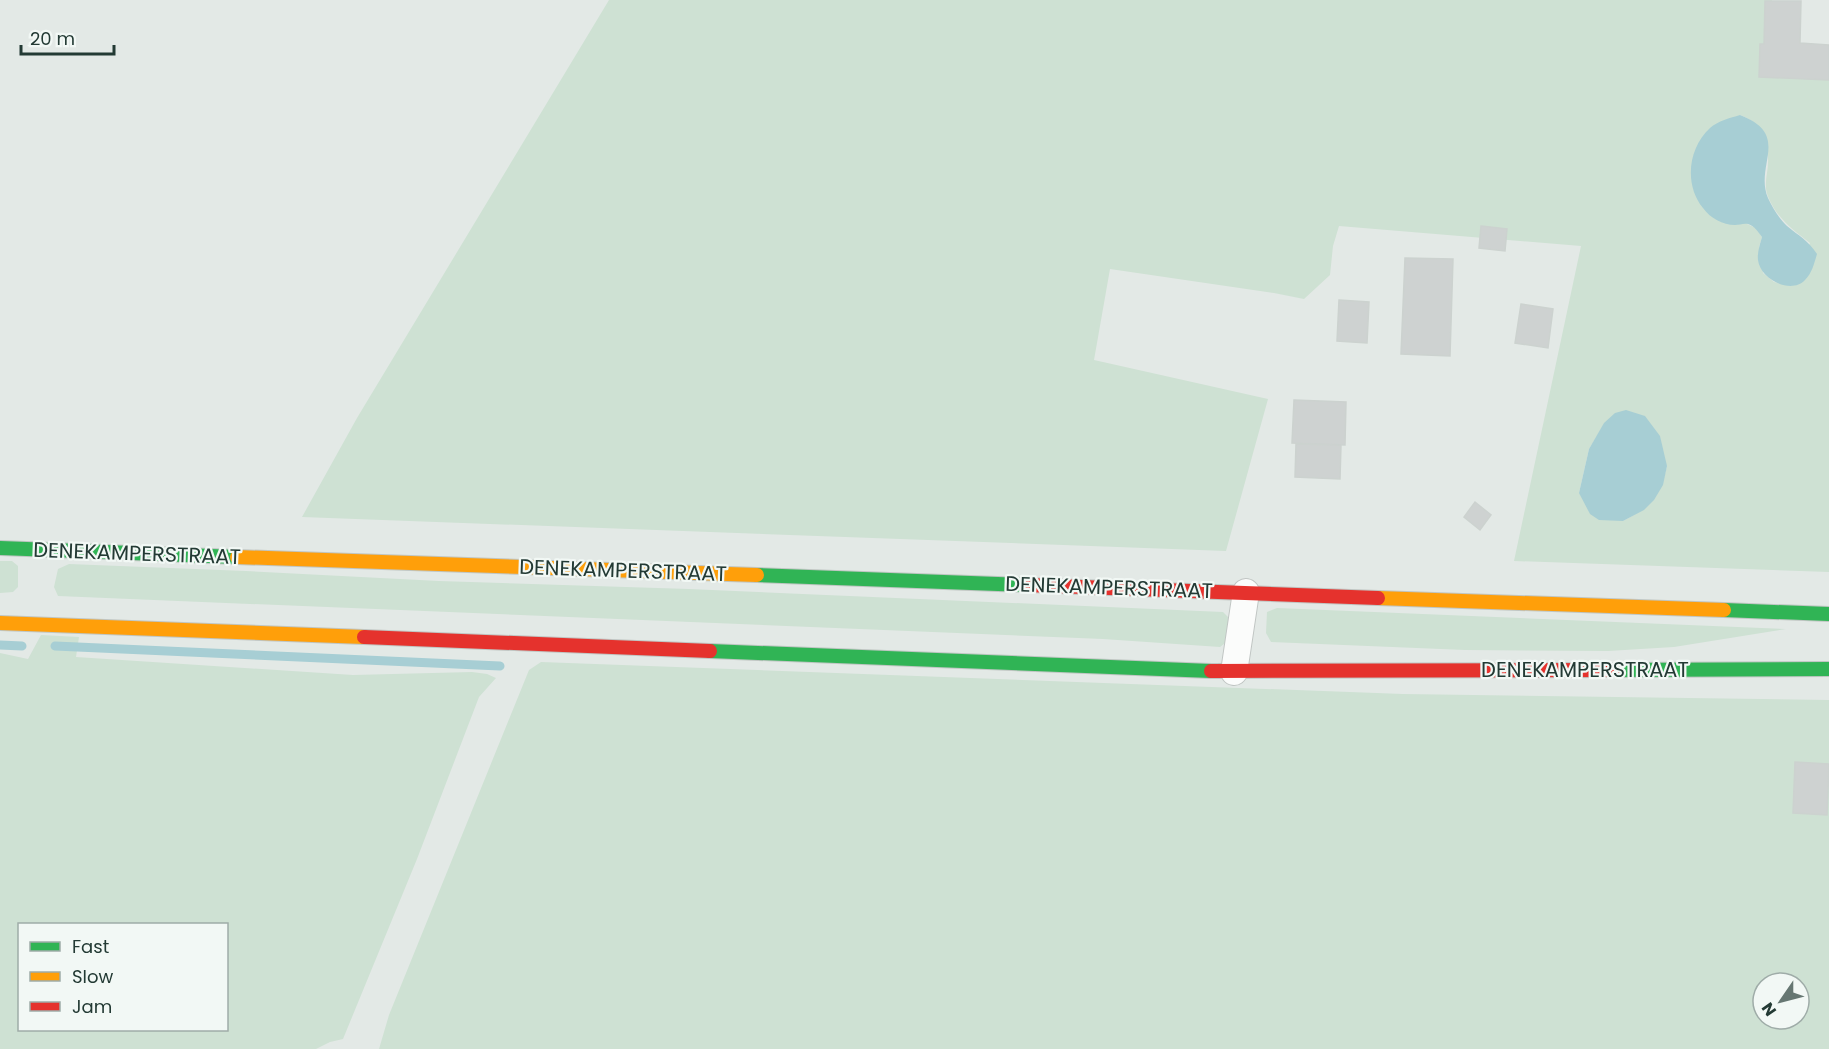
<svg xmlns="http://www.w3.org/2000/svg" width="1829" height="1049" font-family="Poppins,sans-serif">
	<rect width="100%" height="100%" fill="#e3e9e6"/>
	<!-- green -->
	<g fill="#cee1d3" fill-rule="evenodd">
		<path d="M 609,0 L 1772,0 L 1771,67 L 1829,70 L 1829,572 L 1514,561 L 1581,246 L 1339,226 L 1333,246 L 1330,275 L 1304,299 L 1274,293 L 1110,269 L 1094,360 L 1268,399 L 1226,551 L 302,517 L 357,418 ZM 1740,115 C 1761,123 1767,135 1768,158 C 1769,173 1762,184 1769,199 C 1778,219 1793,230 1810,243 L 1791,286 L 1774,282 L 1763,273 L 1759,247 L 1762,237 L 1756,228 L 1747,224 ZM 1605,423 L 1667,466 C 1660,497 1650,507 1623,521 L 1579,493 L 1589,449 Z"/>
		<path d="M 0,561 L 12,561 L 18,566 L 18,587 L 13,592 L 0,593 Z"/>
		<path d="M 69,564 L 246,571 L 439,581 L 689,589 L 1223,612 L 1231,620 L 1229,640 L 1220,647 L 1103,639 L 58,596 L 54,587 L 58,569 Z"/>
		<path d="M 1277,608 L 1786,629 L 1674,647 L 1608,651 L 1465,650 L 1271,642 L 1266,633 L 1267,612 Z"/>
		<path d="M 41,635 L 79,637 L 76,657 L 353,675 L 472,672 L 487,674 L 496,678 L 479,697 L 417,859 L 343,1039 L 330,1042 L 316,1049 L 0,1049 L 0,653 L 28,659 ZM 20,924 L 226,924 L 226,1030 L 20,1030 Z"/>
		<path d="M 541,662 L 1403,694 L 1829,700 L 1829,1049 L 379,1049 L 389,1015 L 529,670 ZM 1763,983 L 1799,983 L 1799,1019 L 1763,1019 Z"/>
	</g>
	<!-- water -->
	<g fill="#a7ced4">
		<path d="M 1740,115 C 1792,135 1754,165 1768,198 C 1772,207 1780,220 1787,226 C 1799,236 1808,240 1817,254 C 1814,264 1812,273 1805,280 C 1791,295 1760,279 1758,260 C 1757,253 1760,244 1762,237 C 1758,232 1755,226 1748,224 C 1744,223 1739,225 1735,225 C 1723,225 1710,218 1703,208 C 1684,185 1688,148 1710,128 C 1718,121 1730,118 1740,115 Z"/>
		<path d="M 1626,410 L 1645,416 L 1660,436 L 1667,466 L 1663,485 L 1654,500 L 1644,510 L 1623,521 L 1599,520 L 1590,514 L 1579,493 L 1589,449 L 1604,423 L 1615,413 Z"/>
	</g>
	<g fill="none" stroke-linecap="round" stroke-linejoin="round">
		<!-- stream -->
		<g stroke="#a7ced4" stroke-width="9">
			<path d="M 0,645 L 22,646"/>
			<path d="M 55,646 L 500,666"/>
		</g>
	</g>
	<!-- building -->
	<g fill="#ced2d1" stroke="#ccd2cf" stroke-width="1.5">
		<path d="M 1765,1 L 1801,1 L 1800,43 L 1829,45 L 1829,80 L 1759,77 L 1760,44 L 1764,44 Z"/>
		<path d="M 1481,226 L 1507,229 L 1505,251 L 1479,248 Z"/>
		<path d="M 1405,258 L 1453,259 L 1450,356 L 1401,354 Z"/>
		<path d="M 1339,300 L 1369,302 L 1367,343 L 1337,341 Z"/>
		<path d="M 1521,304 L 1553,309 L 1548,348 L 1515,343 Z"/>
		<path d="M 1294,400 L 1346,402 L 1345,445 L 1292,443 Z"/>
		<path d="M 1296,444 L 1341,445 L 1340,479 L 1295,477 Z"/>
		<path d="M 1475,502 L 1491,515 L 1480,530 L 1464,517 Z"/>
		<path d="M 1795,762 L 1829,764 L 1827,815 L 1793,813 Z"/>
	</g>
	<g fill="none" stroke-linecap="round" stroke-linejoin="round">
		<defs>
			<path id="street" d="M 1234,672 L 1246,592"/>
			<g id="fast">
				<path d="M 0,548 L 237,557"/>
				<path d="M 757,575 L 1028,585"/>
				<path d="M 1724,610 L 1829,614"/>
				<path d="M 710,651 L 1211,671"/>
				<path d="M 1613,670 L 1829,669"/>
			</g>
			<g id="slow">
				<path d="M 237,557 L 757,575"/>
				<path d="M 1378,598 L 1724,610"/>
				<path d="M 0,623 L 364,637"/>
			</g>
			<g id="jam">
				<path d="M 1028,585 L 1378,598"/>
				<path d="M 364,637 L 710,651"/>
				<path d="M 1211,671 L 1613,670"/>
			</g>
		</defs>
		<!-- street casing -->
		<use href="#street" stroke="#c0c5c3" stroke-width="28"/>
		<!-- fast casing -->
		<use href="#fast" stroke="#c0c6c3" stroke-width="16"/>
		<!-- slow casing -->
		<use href="#slow" stroke="#c0c6c3" stroke-width="16"/>
		<!-- jam casing -->
		<use href="#jam" stroke="#c0c6c3" stroke-width="16"/>
		<!-- street -->
		<use href="#street" stroke="#fbfcfb" stroke-width="26"/>
		<!-- fast -->
		<use href="#fast" stroke="#30b455" stroke-width="14"/>
		<!-- slow -->
		<use href="#slow" stroke="#ff9f0a" stroke-width="14"/>
		<!-- jam -->
		<use href="#jam" stroke="#e5322d" stroke-width="14"/>
	</g>
	<g text-anchor="middle" dominant-baseline="central" stroke-width="4.5" stroke-linejoin="round" paint-order="stroke">
		<!-- street labels -->
		<g font-size="21" fill="#233a34" stroke="#f2f8f5">
			<text transform="translate(137 553) rotate(2)">DENEKAMPERSTRAAT</text>
			<text transform="translate(623 570) rotate(2)">DENEKAMPERSTRAAT</text>
			<text transform="translate(1109 587) rotate(2)">DENEKAMPERSTRAAT</text>
			<text x="1585" y="669">DENEKAMPERSTRAAT</text>
		</g>
	</g>
	<!-- legend -->
	<rect x="18" y="923" width="210" height="108" fill="#f2f8f5" stroke="#9faca8" stroke-width="1.5"/>
	<rect x="30" y="942" width="30" height="9" fill="#30b455" stroke="#9faca8" stroke-width="1.5"/>
	<text x="72" y="953" font-size="18" fill="#233a34">Fast</text>
	<rect x="30" y="972" width="30" height="9" fill="#ff9f0a" stroke="#9faca8" stroke-width="1.5"/>
	<text x="72" y="983" font-size="18" fill="#233a34">Slow</text>
	<rect x="30" y="1002" width="30" height="9" fill="#e5322d" stroke="#9faca8" stroke-width="1.5"/>
	<text x="72" y="1013" font-size="18" fill="#233a34">Jam</text>
	<!-- north arrow -->
	<g transform="translate(1781 1001) rotate(235)"><circle r="28" fill="#f2f8f5" stroke="#9faca8" stroke-width="1.5"/>
	<path d="M0-4.5L10 22L0 15L-10 22Z" fill="#667772"/>
	<text y="-9" font-size="16" font-weight="bold" text-anchor="middle" fill="#233a34">N</text>
	</g>
	<!-- scale -->
	<path d="M21 45v9h93v-9" fill="none" stroke="#233a34" stroke-width="3"/>
	<text x="30" y="45" font-size="18" fill="#233a34" stroke="#f2f8f5" stroke-width="4.5" paint-order="stroke">20 m</text>
</svg>
